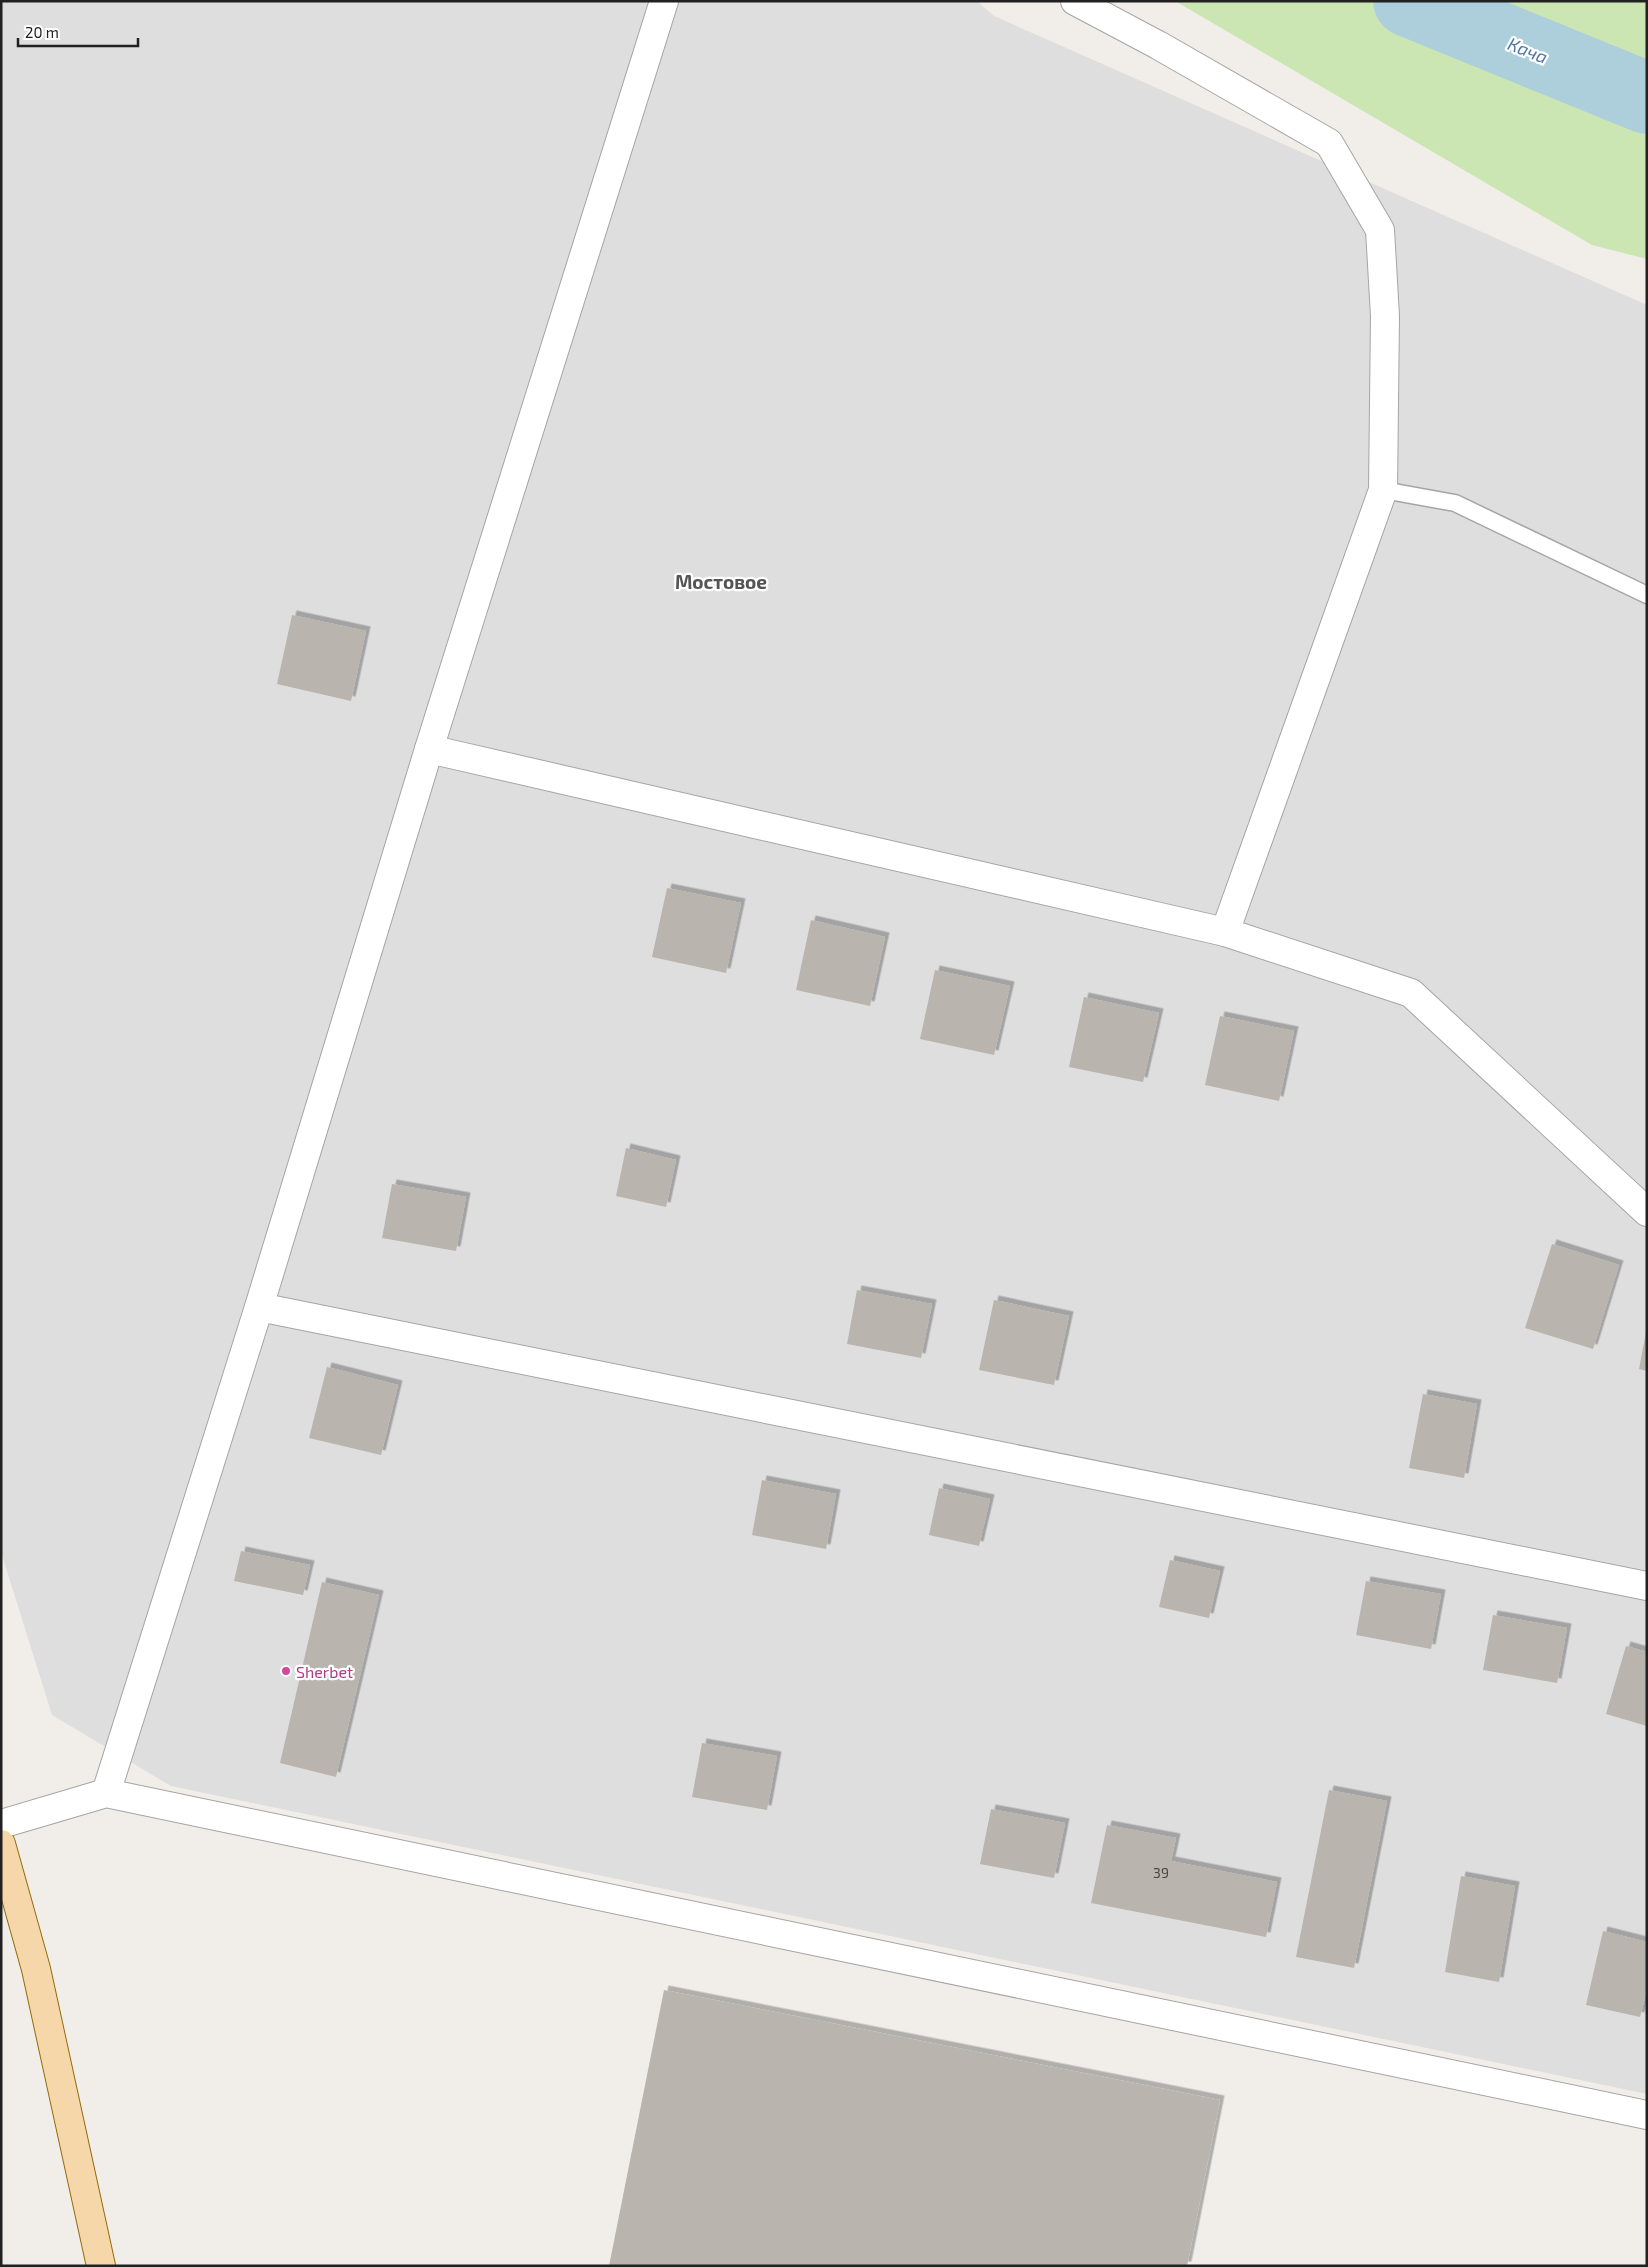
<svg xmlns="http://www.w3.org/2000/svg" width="1648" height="2267" font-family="'Exo 2',sans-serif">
	<defs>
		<filter id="shadow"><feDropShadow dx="4.5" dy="-4.5" stdDeviation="0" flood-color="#0004"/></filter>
	</defs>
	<rect width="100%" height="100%" fill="#f1eee9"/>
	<!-- residential -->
	<path fill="#dfdede" d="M 1,1 L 977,1 L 994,16 L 1647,305 L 1647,2094 L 171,1786 L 52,1715 L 1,1552 Z"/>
	<!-- grass -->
	<path fill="#cbe6b3" d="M 1175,1 L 1647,1 L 1647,259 L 1592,245 Z"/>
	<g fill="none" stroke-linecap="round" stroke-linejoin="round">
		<!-- river -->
		<path stroke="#adcfdb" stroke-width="72" d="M 1409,1 L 1647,98"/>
	</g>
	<!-- building -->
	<g fill="#bab4ae" filter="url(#shadow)">
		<path d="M 292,615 L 366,631 L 351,701 L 277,684 Z"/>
		<path d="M 667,888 L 741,903 L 726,973 L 652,957 Z"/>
		<path d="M 811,920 L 885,937 L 870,1006 L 796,990 Z"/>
		<path d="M 935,970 L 1010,986 L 994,1055 L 920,1039 Z"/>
		<path d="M 1084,997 L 1159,1013 L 1143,1082 L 1069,1067 Z"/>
		<path d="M 1220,1016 L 1294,1031 L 1279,1101 L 1205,1085 Z"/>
		<path d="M 626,1148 L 676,1160 L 666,1207 L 616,1196 Z"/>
		<path d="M 392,1184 L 466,1197 L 456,1251 L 382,1238 Z"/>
		<path d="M 1552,1244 L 1619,1265 L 1593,1349 L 1525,1328 Z"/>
		<path d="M 857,1290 L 932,1304 L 921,1358 L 847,1344 Z"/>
		<path d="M 994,1300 L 1069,1316 L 1054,1385 L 979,1370 Z"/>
		<path d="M 1646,1332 L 1647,1332 L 1647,1371 L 1639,1369 Z"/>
		<path d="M 327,1367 L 398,1385 L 381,1455 L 309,1438 Z"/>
		<path d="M 1423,1394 L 1477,1404 L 1464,1478 L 1409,1468 Z"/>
		<path d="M 762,1480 L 836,1494 L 826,1549 L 752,1535 Z"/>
		<path d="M 939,1488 L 990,1499 L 979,1546 L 929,1535 Z"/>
		<path d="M 241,1551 L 310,1565 L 303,1595 L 234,1581 Z"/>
		<path d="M 1170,1560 L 1220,1571 L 1209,1618 L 1159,1607 Z"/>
		<path d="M 1366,1581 L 1441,1594 L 1431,1649 L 1356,1635 Z"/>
		<path d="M 322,1582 L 379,1595 L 336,1777 L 280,1763 Z"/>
		<path d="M 1493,1615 L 1567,1628 L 1557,1683 L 1483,1670 Z"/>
		<path d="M 1626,1646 L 1647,1652 L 1647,1726 L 1606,1714 Z"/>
		<path d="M 702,1743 L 777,1756 L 767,1810 L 692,1797 Z"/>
		<path d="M 1329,1790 L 1387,1801 L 1354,1968 L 1296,1957 Z"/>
		<path d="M 991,1809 L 1065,1823 L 1054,1878 L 980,1864 Z"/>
		<path d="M 1107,1825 L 1176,1838 L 1171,1861 L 1277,1882 L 1266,1937 L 1091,1903 Z"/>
		<path d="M 1461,1876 L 1515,1886 L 1499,1982 L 1445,1972 Z"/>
		<path d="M 1603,1931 L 1647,1942 L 1647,1989 L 1640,2017 L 1586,2005 Z"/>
		<path d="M 664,1990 L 1220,2100 L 1187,2266 L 609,2266 Z"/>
	</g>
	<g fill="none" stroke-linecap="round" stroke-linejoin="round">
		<defs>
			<path id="service" d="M 1383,490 L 1455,503 L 1647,595"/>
			<g id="minor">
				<path d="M 1075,1 L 1158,45 L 1329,143 L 1380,230 L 1385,316 L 1383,490 L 1225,932"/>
				<path d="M 429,749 L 1225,932 L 1411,993 L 1647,1212"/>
				<path d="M 259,1307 L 1647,1586"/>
				<path d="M 106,1793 L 259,1307 L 429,749 L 664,1"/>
			</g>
			<path id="tertiary" d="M 1,1824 L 106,1793 L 1647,2115"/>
			<path id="primary" d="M 1,1844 L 36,1969 L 101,2266"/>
		</defs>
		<!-- service casing -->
		<use href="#service" stroke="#a5a5a5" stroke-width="19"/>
		<!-- minor casing -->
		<use href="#minor" stroke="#a5a5a5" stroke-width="30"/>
		<!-- tertiary casing -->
		<use href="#tertiary" stroke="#a5a5a5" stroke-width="30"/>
		<!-- primary casing -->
		<use href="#primary" stroke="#936b0b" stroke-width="30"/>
		<!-- service -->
		<use href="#service" stroke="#fff" stroke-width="16"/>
		<!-- minor -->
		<use href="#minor" stroke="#fff" stroke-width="28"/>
		<!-- tertiary -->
		<use href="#tertiary" stroke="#fff" stroke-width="28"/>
		<!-- primary -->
		<use href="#primary" stroke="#f6d7a9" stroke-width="28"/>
	</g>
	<!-- markers -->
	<circle fill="#d1479c" stroke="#fff" stroke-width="2" cx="286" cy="1671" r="5"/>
	<g text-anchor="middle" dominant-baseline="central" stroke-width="4.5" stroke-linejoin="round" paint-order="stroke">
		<!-- number labels -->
		<g font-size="14" fill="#474644">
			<text x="1161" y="1872">39</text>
		</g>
		<!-- hotel labels -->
		<g font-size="16" fill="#b23c85" stroke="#fff" text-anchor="start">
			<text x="296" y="1671">Sherbet</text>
		</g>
		<!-- water labels -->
		<g font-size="18" font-style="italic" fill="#5078a3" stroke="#fff">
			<text transform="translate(1528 50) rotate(22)">Кача</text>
		</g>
		<!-- quarter labels -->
		<g font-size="19" font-weight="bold" fill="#545454" stroke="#fff">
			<text x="721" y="581">Мостовое</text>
		</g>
	</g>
	<!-- border -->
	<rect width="1648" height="2267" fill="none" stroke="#212121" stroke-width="5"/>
	<!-- scale -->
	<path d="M18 38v8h120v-8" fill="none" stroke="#212121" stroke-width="2.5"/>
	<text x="25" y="38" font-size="15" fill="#212121" stroke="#ffffff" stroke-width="4" paint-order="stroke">20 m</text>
</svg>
